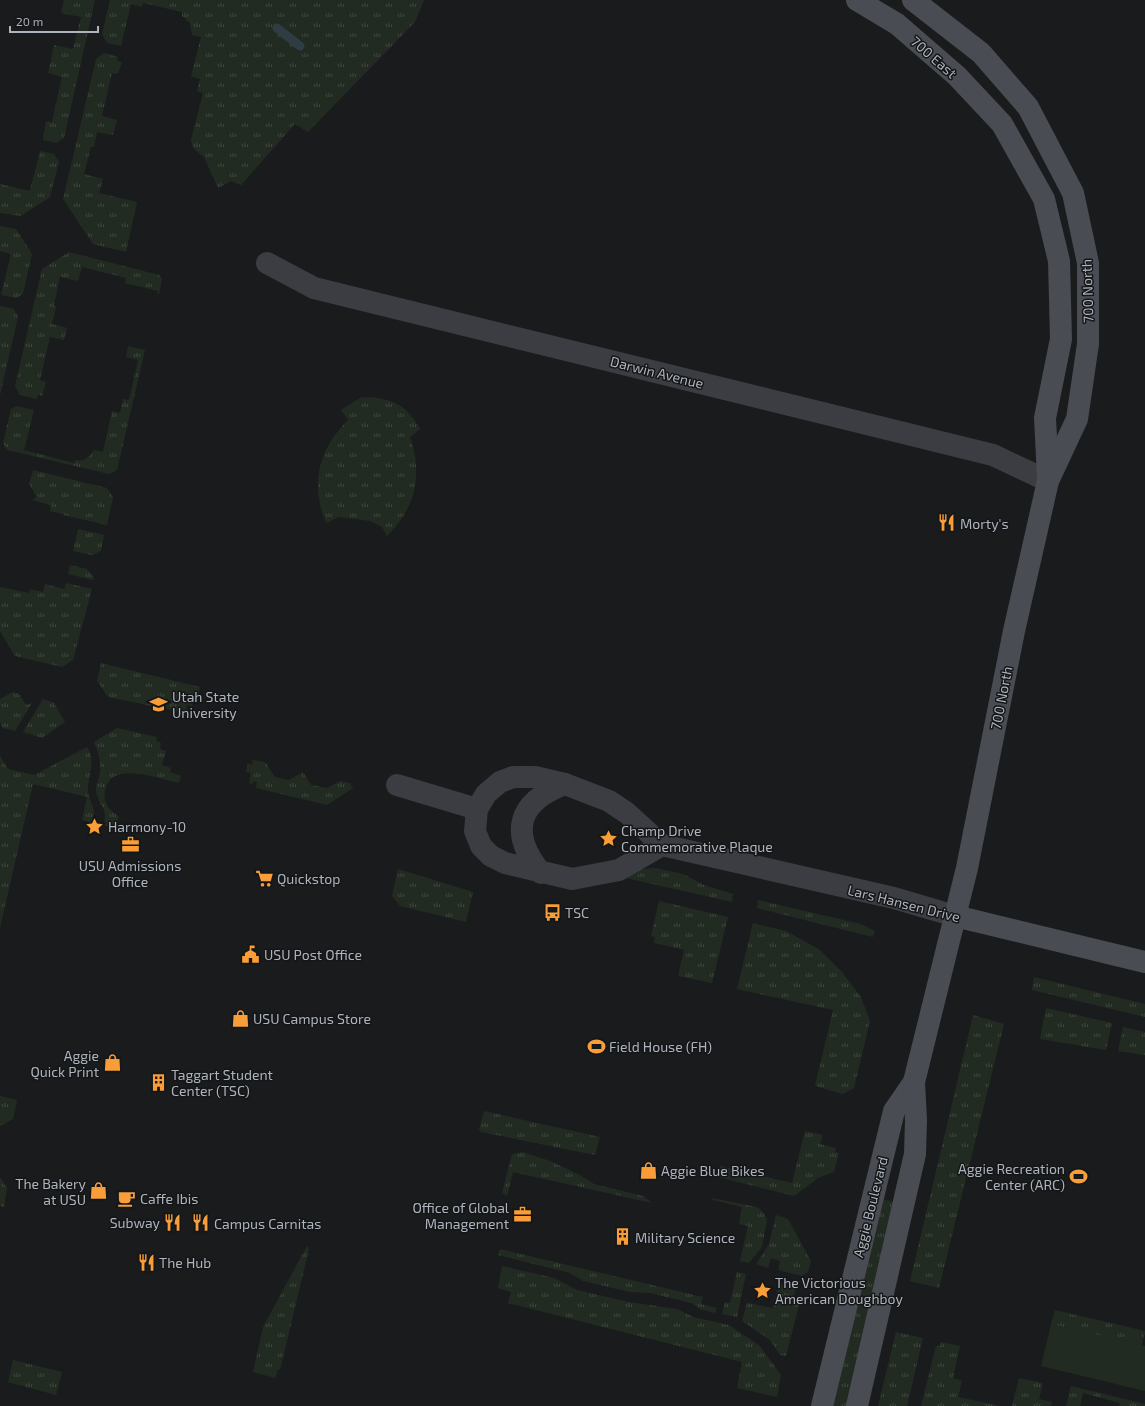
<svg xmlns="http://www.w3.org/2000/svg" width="1145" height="1406" font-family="'Exo 2',sans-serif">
	<defs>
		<pattern id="grass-tufts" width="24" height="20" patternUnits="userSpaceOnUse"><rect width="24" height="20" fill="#222b22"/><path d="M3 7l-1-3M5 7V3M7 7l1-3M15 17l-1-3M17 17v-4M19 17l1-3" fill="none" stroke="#3f4740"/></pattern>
	</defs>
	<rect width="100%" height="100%" fill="#1a1b1d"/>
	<!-- grass -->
	<g fill="url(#grass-tufts)">
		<path d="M 64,0 L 95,0 L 64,138 L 56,143 L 43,140 L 46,121 L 52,122 L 62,77 L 48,73 L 54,45 L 73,49 L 81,17 L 61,13 Z"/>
		<path d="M 110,0 L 424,0 L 415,22 L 308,132 L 295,124 L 241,185 L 231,181 L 218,188 L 204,157 L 193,148 L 191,140 L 203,93 L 197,91 L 200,79 L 191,76 L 201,37 L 192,35 L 190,23 L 182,16 L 182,12 L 143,3 L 142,7 L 131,4 L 121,46 L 107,43 L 102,34 Z"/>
		<path d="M 104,53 L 118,57 L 117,61 L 122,62 L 118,74 L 112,73 L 102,116 L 117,120 L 113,135 L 97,132 L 94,147 L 91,147 L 84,174 L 103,179 L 99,193 L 137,202 L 126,252 L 93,244 L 63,199 L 96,59 Z"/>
		<path d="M 40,151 L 54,154 L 59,162 L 50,197 L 21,216 L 0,213 L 0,184 L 30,191 Z"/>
		<path d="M 0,226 L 16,229 L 32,254 L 23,294 L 16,298 L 1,295 L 11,254 L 0,251 Z"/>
		<path d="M 69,252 L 159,275 L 162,279 L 159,294 L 157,293 L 158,291 L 125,283 L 126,278 L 82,267 L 78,281 L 60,277 L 54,305 L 56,307 L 52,324 L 67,328 L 64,340 L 50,337 L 40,380 L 46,382 L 42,396 L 38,394 L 37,399 L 20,395 L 15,386 L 42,269 Z"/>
		<path d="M 0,306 L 14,309 L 18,317 L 0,395 Z"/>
		<path d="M 128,346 L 145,350 L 117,470 L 109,474 L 7,450 L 3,443 L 11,409 L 17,406 L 34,410 L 24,450 L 74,463 L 75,460 C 85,462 89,457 94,450 L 103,452 L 112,411 L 120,413 L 123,399 L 129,400 L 138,360 L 126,357 Z"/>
		<path d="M 362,397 C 391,398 406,403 420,429 L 410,437 C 423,474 416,508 387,536 L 382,527 L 370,521 L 339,517 L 326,523 C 310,483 318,450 348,420 L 341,410 Z"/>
		<path d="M 33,470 L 107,488 L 113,497 L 107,525 L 63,515 L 63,514 L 50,511 L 51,505 L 32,500 L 37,497 L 29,484 Z"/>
		<path d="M 78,529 L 104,535 L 101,551 L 92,555 L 73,551 Z"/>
		<path d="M 70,565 L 87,569 L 94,578 L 93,580 L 68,574 Z"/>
		<path d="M 66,583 L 92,589 L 73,660 L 62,667 L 15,656 L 0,631 L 0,587 L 29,593 L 30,589 L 43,592 L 45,584 L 64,589 Z"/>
		<path d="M 101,663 L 200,687 L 197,700 L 194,699 L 192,706 L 187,705 L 186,713 L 108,697 L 97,681 Z"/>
		<path d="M 13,692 L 19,694 L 26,705 L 32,703 L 15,731 L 3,728 L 0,722 L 0,699 Z"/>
		<path d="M 43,699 L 54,703 L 65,722 L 42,738 L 23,732 Z"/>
		<path d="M 117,728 L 157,737 L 156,741 L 161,743 L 160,749 L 166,751 L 162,765 L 171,768 L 170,772 L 181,776 L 179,783 C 159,779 110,759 105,791 C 102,803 110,810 119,817 L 115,828 L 104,825 C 108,806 99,807 96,792 C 95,786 99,779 100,773 C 101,762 99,753 94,742 Z"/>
		<path d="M 87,747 C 97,762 87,776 88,792 C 90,806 96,805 94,823 L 82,820 L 87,797 L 33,784 L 0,928 L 0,756 L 8,769 L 34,775 Z"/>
		<path d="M 253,760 L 265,762 L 275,777 L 289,780 L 303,772 L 311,785 L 327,788 L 340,781 L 350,783 L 353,788 L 327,805 L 256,788 L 257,782 L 254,781 L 252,784 L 249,783 L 251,773 L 246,772 L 248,764 L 252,765 Z"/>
		<path d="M 655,868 L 683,874 L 704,885 L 733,894 L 732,902 L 626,878 L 641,869 Z"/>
		<path d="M 398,869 L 473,892 L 466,922 L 400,906 L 392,896 Z"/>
		<path d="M 758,900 L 861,924 L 875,931 L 873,937 L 757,908 Z"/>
		<path d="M 659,901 L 728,917 L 712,983 L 678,976 L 684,950 L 654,943 L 655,937 L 651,936 Z"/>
		<path d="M 753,923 L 786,931 L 820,950 L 842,972 L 861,997 L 870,1021 L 854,1088 L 843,1094 L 815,1086 L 833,1010 L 737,989 Z"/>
		<path d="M 1034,977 L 1145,1004 L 1145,1017 L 1032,990 Z"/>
		<path d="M 1046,1008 L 1112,1023 L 1106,1050 L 1040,1039 Z"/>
		<path d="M 973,1015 L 1004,1024 L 939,1288 L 910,1281 Z"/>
		<path d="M 1123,1027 L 1145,1032 L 1145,1055 L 1118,1051 Z"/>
		<path d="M 0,1096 L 17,1100 L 13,1119 L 0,1126 Z"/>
		<path d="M 484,1111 L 600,1137 L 595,1155 L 481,1132 L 479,1129 Z"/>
		<path d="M 805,1131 L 823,1135 L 820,1144 L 836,1148 L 835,1152 L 839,1153 L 834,1172 L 818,1178 L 794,1196 L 718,1177 L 720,1166 L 792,1183 Z"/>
		<path d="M 523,1152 L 550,1161 L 578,1174 L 594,1184 L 643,1196 L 652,1203 L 513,1172 L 507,1196 L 502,1193 L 512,1154 Z"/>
		<path d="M 0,1177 L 7,1188 L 4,1207 L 0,1206 Z"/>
		<path d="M 712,1198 L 757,1207 L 764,1213 L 767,1220 L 762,1247 L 749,1263 L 740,1261 L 748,1226 L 739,1224 L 742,1207 L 713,1200 Z"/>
		<path d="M 882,1199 L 899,1203 L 850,1406 L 832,1406 Z"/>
		<path d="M 776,1215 L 788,1219 L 811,1261 L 808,1272 L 802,1276 L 778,1270 L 780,1261 L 771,1258 L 768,1268 L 756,1264 L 769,1244 Z"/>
		<path d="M 307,1246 L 309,1249 L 280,1370 L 278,1369 L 275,1378 L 253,1372 L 263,1327 Z"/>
		<path d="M 500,1249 L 703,1297 L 701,1304 L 717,1308 L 715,1313 L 700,1309 L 691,1303 L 650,1293 L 630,1292 L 583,1281 L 570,1273 L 498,1255 Z"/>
		<path d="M 502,1266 L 554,1278 L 577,1290 L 629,1302 L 677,1309 L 693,1317 L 729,1325 L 760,1346 L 781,1375 L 777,1397 L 737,1388 L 742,1362 L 508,1303 L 511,1292 L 498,1288 Z"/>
		<path d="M 737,1272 L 746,1274 L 737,1317 L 722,1314 L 725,1302 L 730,1303 Z"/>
		<path d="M 779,1283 L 796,1288 L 794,1296 L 800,1301 L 786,1356 L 780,1355 L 770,1340 L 742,1321 L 747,1303 L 773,1308 Z"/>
		<path d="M 1055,1310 L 1145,1331 L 1142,1346 L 1051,1324 Z"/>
		<path d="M 896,1332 L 923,1338 L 907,1406 L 878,1406 Z"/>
		<path d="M 941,1342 L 960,1346 L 953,1378 L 962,1381 L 958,1397 L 1000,1406 L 921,1406 L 936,1346 L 940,1346 Z"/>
		<path d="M 13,1360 L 62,1372 L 56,1395 L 8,1382 Z"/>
		<path d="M 1019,1378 L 1043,1383 L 1039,1399 L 1052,1402 L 1051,1406 L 1012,1406 Z"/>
		<path d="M 1071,1386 L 1145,1404 L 1145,1406 L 1119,1406 L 1120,1403 L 1083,1393 L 1080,1406 L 1066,1406 Z"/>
	</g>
	<!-- pitch -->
	<path fill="#222b22" d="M 1051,1324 L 1145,1346 L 1145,1391 L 1041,1366 Z"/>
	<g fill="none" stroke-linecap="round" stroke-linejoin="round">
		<!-- stream -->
		<path stroke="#2f3c42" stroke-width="9" d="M 277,28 L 300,46"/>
		<!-- street -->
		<g stroke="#3b3d42" stroke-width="22">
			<path d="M 267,263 L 314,288 L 993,455 L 1048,481"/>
			<path d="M 397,785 L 477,809"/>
			<path d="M 662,845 L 619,870 L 572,879 L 505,863 L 491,856 L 481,846 L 475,831 L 477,809 L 486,794 L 500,782 L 513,777 L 535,777 L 565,784 L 609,801 L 627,813 L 662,845 L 894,898 L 955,916"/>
			<path d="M 541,873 C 509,833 517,802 565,784"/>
		</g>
		<!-- secondary -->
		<g stroke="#494c52" stroke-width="22">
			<path d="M 857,0 L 897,24 L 957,76 L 1002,124 L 1044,199 L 1059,261 L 1061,339 L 1045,418 L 1048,477"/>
			<path d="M 955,916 L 1145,962"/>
			<path d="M 822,1406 L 894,1111 L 914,1082"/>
			<path d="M 857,1406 L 915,1154 L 916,1120 L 914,1082 L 967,868 L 1014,631 L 1048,481 L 1077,419 L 1088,344 L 1088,263 L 1073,193 L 1028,107 L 981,53 L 913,0"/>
		</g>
	</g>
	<!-- icons -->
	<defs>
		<symbol id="restaurant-bare" viewBox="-9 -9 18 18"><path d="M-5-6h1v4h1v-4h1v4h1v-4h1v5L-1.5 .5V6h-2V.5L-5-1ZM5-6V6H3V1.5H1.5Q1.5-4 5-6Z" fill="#f89d37" stroke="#151618" stroke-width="2.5" paint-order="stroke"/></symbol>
		<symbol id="university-bare" viewBox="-9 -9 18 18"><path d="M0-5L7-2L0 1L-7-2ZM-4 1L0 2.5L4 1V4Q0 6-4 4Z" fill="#f89d37" stroke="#151618" stroke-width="2.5" paint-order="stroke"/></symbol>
		<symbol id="sight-bare" viewBox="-9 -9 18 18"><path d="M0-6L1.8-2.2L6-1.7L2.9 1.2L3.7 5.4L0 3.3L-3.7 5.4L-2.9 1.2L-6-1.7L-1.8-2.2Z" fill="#f89d37" stroke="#151618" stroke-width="2.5" paint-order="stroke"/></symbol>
		<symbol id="office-bare" viewBox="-9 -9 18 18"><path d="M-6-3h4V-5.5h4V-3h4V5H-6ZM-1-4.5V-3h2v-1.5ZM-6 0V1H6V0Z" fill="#f89d37" stroke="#151618" stroke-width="2.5" paint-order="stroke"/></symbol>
		<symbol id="supermarket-bare" viewBox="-9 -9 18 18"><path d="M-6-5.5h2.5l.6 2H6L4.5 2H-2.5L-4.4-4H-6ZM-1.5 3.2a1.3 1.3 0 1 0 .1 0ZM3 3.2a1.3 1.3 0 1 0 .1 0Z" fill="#f89d37" stroke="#151618" stroke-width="2.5" paint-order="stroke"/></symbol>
		<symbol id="bus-bare" viewBox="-9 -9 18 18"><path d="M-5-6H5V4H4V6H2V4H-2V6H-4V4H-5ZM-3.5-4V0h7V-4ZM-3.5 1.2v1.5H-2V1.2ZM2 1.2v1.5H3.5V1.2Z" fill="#f89d37" stroke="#151618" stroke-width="2.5" paint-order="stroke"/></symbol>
		<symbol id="civic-bare" viewBox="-9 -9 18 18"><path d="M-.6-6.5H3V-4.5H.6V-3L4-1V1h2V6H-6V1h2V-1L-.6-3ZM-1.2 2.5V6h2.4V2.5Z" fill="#f89d37" stroke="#151618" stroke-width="2.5" paint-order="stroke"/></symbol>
		<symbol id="shop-bare" viewBox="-9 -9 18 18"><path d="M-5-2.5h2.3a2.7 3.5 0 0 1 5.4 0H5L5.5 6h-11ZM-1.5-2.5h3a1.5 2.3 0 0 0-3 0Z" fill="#f89d37" stroke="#151618" stroke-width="2.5" paint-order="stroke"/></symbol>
		<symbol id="stadium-bare" viewBox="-9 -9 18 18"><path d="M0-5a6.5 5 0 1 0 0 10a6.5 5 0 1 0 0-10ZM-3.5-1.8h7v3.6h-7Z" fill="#f89d37" stroke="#151618" stroke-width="2.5" paint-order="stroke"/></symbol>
		<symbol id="building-bare" viewBox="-9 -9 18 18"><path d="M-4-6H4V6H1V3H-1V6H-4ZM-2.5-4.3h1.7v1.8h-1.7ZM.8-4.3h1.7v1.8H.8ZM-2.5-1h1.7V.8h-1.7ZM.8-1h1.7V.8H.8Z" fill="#f89d37" stroke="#151618" stroke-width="2.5" paint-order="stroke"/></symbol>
		<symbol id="cafe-bare" viewBox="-9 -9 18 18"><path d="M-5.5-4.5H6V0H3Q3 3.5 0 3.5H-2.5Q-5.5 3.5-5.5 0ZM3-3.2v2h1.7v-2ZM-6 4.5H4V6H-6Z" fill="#f89d37" stroke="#151618" stroke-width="2.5" paint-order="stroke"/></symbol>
	</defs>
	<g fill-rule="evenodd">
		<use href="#restaurant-bare" x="934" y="510" width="25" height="25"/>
		<use href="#university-bare" x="146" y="692" width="25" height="25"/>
		<use href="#sight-bare" x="82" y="814" width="25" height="25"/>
		<use href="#sight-bare" x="596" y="826" width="25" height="25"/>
		<use href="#office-bare" x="118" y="832" width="25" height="25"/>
		<use href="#supermarket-bare" x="252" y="866" width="25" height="25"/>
		<use href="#bus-bare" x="540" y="900" width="25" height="25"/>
		<use href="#civic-bare" x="238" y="942" width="25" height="25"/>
		<use href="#shop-bare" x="228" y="1006" width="25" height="25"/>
		<use href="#stadium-bare" x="584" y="1034" width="25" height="25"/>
		<use href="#shop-bare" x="100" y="1050" width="25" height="25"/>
		<use href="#building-bare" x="146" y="1070" width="25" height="25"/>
		<use href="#shop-bare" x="636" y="1158" width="25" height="25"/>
		<use href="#stadium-bare" x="1066" y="1164" width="25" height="25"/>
		<use href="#shop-bare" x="86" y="1178" width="25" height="25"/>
		<use href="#cafe-bare" x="114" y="1186" width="25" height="25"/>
		<use href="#office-bare" x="510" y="1202" width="25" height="25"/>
		<use href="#restaurant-bare" x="160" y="1210" width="25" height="25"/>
		<use href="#restaurant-bare" x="188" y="1210" width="25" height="25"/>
		<use href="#building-bare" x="610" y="1224" width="25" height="25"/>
		<use href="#restaurant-bare" x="134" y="1250" width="25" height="25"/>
		<use href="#sight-bare" x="750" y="1278" width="25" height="25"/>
	</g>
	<g text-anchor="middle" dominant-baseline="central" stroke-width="3" stroke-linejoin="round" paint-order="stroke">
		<!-- street labels -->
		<g font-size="14" fill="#adb4bd" stroke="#151618">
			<text transform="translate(934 57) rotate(41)">700 East</text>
			<text transform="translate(1087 291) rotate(-92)">700 North</text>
			<text transform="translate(657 372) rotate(14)">Darwin Avenue</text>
			<text transform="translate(1001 698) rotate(-79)">700 North</text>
			<text transform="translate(904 903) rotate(14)">Lars Hansen Drive</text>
			<text transform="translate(870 1207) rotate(-76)">Aggie Boulevard</text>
		</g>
		<!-- poi labels -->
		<g font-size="14" fill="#adb4bd" stroke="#151618" text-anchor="start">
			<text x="960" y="523">Morty's</text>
			<text x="172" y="696">Utah State<tspan x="172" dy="16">University</tspan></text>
			<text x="108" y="826">Harmony-10</text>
			<text x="621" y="830">Champ Drive<tspan x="621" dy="16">Commemorative Plaque</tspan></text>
			<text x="130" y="865" text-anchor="middle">USU Admissions<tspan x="130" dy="16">Office</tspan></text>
			<text x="277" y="878">Quickstop</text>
			<text x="565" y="912">TSC</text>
			<text x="264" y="954">USU Post Office</text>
			<text x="253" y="1018">USU Campus Store</text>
			<text x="609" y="1046">Field House (FH)</text>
			<text x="99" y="1055" text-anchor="end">Aggie<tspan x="99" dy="16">Quick Print</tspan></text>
			<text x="171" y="1074">Taggart Student<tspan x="171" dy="16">Center (TSC)</tspan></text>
			<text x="1065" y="1168" text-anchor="end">Aggie Recreation<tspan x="1065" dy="16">Center (ARC)</tspan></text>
			<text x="661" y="1170">Aggie Blue Bikes</text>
			<text x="86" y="1183" text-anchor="end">The Bakery<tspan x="86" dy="16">at USU</tspan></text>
			<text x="140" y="1198">Caffe Ibis</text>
			<text x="509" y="1207" text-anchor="end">Office of Global<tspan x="509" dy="16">Management</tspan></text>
			<text x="160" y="1222" text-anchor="end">Subway</text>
			<text x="214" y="1223">Campus Carnitas</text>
			<text x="635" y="1237">Military Science</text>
			<text x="159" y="1262">The Hub</text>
			<text x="775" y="1282">The Victorious<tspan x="775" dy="16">American Doughboy</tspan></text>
		</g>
	</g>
	<!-- scale -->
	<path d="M10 26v6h88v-6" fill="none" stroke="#adb4bd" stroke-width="2"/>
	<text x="16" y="26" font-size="12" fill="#adb4bd" stroke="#151618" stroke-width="3" paint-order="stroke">20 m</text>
</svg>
